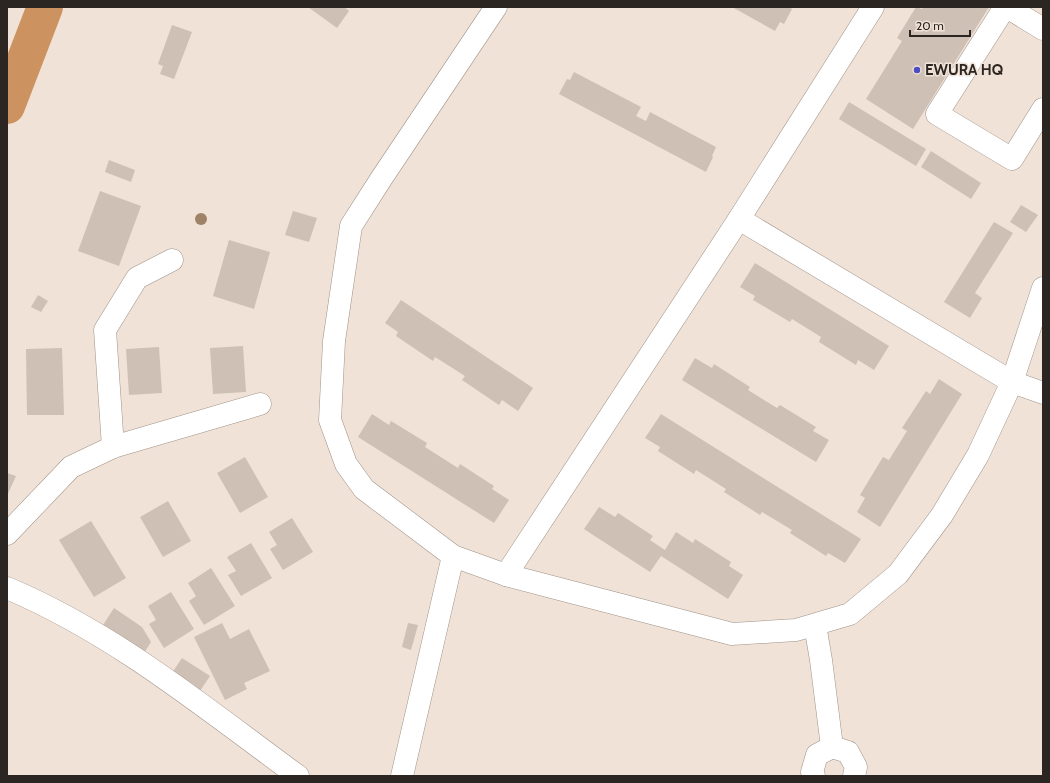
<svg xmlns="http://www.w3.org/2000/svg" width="1050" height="783" font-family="Cabin,sans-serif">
	<rect width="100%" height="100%" fill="#f0e2d6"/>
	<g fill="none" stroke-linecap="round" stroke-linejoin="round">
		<!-- river -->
		<path stroke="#cc925f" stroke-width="36" d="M 7,106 L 45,7"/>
	</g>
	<!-- building -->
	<g fill="#cec0b5">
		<path d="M 308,7 L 344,7 L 349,11 L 337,28 Z"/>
		<path d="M 732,7 L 789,7 L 792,9 L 784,24 L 780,22 L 775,31 Z"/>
		<path d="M 916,7 L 922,9 L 924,7 L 989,7 L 913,129 L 866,99 L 902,41 L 897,38 Z"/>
		<path d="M 172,25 L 192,32 L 174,79 L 160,74 L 163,66 L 158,64 Z"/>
		<path d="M 574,72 L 641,107 L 636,116 L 646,121 L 650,112 L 716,147 L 712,156 L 713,157 L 706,172 L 559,94 L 567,79 L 570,80 Z"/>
		<path d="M 849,102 L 926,149 L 916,166 L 839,119 Z"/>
		<path d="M 931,151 L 981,183 L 971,199 L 921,167 Z"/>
		<path d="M 109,160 L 135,170 L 131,182 L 105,172 Z"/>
		<path d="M 100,191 L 141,206 L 119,266 L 78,251 Z"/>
		<path d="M 1021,205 L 1038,215 L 1026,232 L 1010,222 Z"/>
		<path d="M 293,211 L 317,218 L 309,242 L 285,235 Z"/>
		<path d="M 994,222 L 1013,233 L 975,293 L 982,298 L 970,318 L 944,302 Z"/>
		<path d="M 229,240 L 270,252 L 254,309 L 213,296 Z"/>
		<path d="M 755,263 L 889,346 L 874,370 L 858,360 L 856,365 L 819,342 L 821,337 L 792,319 L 790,322 L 753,300 L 755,296 L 740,287 Z"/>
		<path d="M 38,295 L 48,301 L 41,312 L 31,307 Z"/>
		<path d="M 401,300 L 533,388 L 518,411 L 502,400 L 499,405 L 462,380 L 465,376 L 435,357 L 433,361 L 396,336 L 398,332 L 385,323 Z"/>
		<path d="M 243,346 L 246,392 L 213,394 L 210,348 Z"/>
		<path d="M 159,347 L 162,393 L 129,395 L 126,349 Z"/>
		<path d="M 62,348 L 64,415 L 27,415 L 26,349 Z"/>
		<path d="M 695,358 L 712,368 L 714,364 L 750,387 L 748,390 L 777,408 L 780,405 L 816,427 L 813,431 L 829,440 L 816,462 L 682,380 Z"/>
		<path d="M 939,379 L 962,394 L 880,527 L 857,512 L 865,498 L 860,495 L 883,457 L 889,460 L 907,431 L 902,428 L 926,391 L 930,394 Z"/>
		<path d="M 372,414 L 389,425 L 391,421 L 427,443 L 425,447 L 458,468 L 460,464 L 494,486 L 492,489 L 509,500 L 494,523 L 358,437 Z"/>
		<path d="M 661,414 L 861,539 L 845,563 L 828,553 L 826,556 L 790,533 L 792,530 L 762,512 L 760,515 L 724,492 L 726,489 L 696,470 L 694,474 L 658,451 L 660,447 L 645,438 Z"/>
		<path d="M 245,457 L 268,497 L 240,513 L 217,473 Z"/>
		<path d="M 7,473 L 16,476 L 7,496 Z"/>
		<path d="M 168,501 L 191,541 L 163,557 L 140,517 Z"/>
		<path d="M 599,507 L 615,517 L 618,513 L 653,536 L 650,540 L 665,550 L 676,532 L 693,543 L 695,539 L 731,562 L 729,566 L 743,575 L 728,599 L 661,556 L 650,572 L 584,529 Z"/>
		<path d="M 292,518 L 313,552 L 283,570 L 270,549 L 277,545 L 269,532 Z"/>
		<path d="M 91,521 L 126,578 L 94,597 L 59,540 Z"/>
		<path d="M 251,543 L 272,578 L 241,596 L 228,575 L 236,571 L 227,557 Z"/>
		<path d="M 211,568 L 235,606 L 204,625 L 189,601 L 196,596 L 188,583 Z"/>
		<path d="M 171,592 L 194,629 L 164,648 L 149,624 L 156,620 L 148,606 Z"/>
		<path d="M 114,608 L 142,627 L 151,642 L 144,653 L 103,625 Z"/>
		<path d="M 222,623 L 230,639 L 249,629 L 270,671 L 244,683 L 247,689 L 225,700 L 194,637 Z"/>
		<path d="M 408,623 L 418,625 L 411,650 L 402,647 Z"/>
		<path d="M 182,658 L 210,676 L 198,694 L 170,676 Z"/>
	</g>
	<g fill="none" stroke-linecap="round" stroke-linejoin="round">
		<defs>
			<g id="minor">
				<path d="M 496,7 L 381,179 L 351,226 L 334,341 L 330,420 L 346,464 L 364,489 L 453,556 L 506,575 L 732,634 L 796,630 L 850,614 L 898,574 L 942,515 L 978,455 L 1012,382 L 1043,288"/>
				<path d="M 1005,7 L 937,114 L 1012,159 L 1043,109"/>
				<path d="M 1007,7 L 1043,29"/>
				<path d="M 739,219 L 1012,382 L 1043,393"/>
				<path d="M 113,447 L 105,330 L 137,278 L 172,260"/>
				<path d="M 7,534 L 71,467 L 113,447 L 260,404"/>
				<path d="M 506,575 L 739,219 L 873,7"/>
				<path d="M 7,588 C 114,633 205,708 298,776"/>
				<path d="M 815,625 L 821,660 L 832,747"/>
				<path d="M 402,776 L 453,556"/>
				<path d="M 814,776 L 812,772 L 817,755 L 832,747 L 848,752 L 856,767 L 854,776"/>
			</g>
		</defs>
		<!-- minor casing -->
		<use href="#minor" stroke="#9f9288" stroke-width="23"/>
		<!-- minor -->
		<use href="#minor" stroke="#fff" stroke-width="22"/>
	</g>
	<!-- trees -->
	<circle fill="#9f8368" cx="201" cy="219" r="6"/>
	<!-- markers -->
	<circle fill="#4c4dc3" stroke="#f0e2d6" stroke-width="1.5" cx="917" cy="70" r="4"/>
	<g text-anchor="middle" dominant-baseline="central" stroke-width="3" stroke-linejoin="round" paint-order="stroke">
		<!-- poi labels -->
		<g font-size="15" font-weight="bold" fill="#2b2621" stroke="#f0e2d6" text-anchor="start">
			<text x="925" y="70">EWURA HQ</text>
		</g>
	</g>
	<!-- border -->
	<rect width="1050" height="783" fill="none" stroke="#2b2621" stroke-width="16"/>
	<!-- scale -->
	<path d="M910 30v6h60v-6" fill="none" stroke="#2b2621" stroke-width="2"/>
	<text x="916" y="30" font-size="12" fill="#2b2621" stroke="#f0e2d6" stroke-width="3" paint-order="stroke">20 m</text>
</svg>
